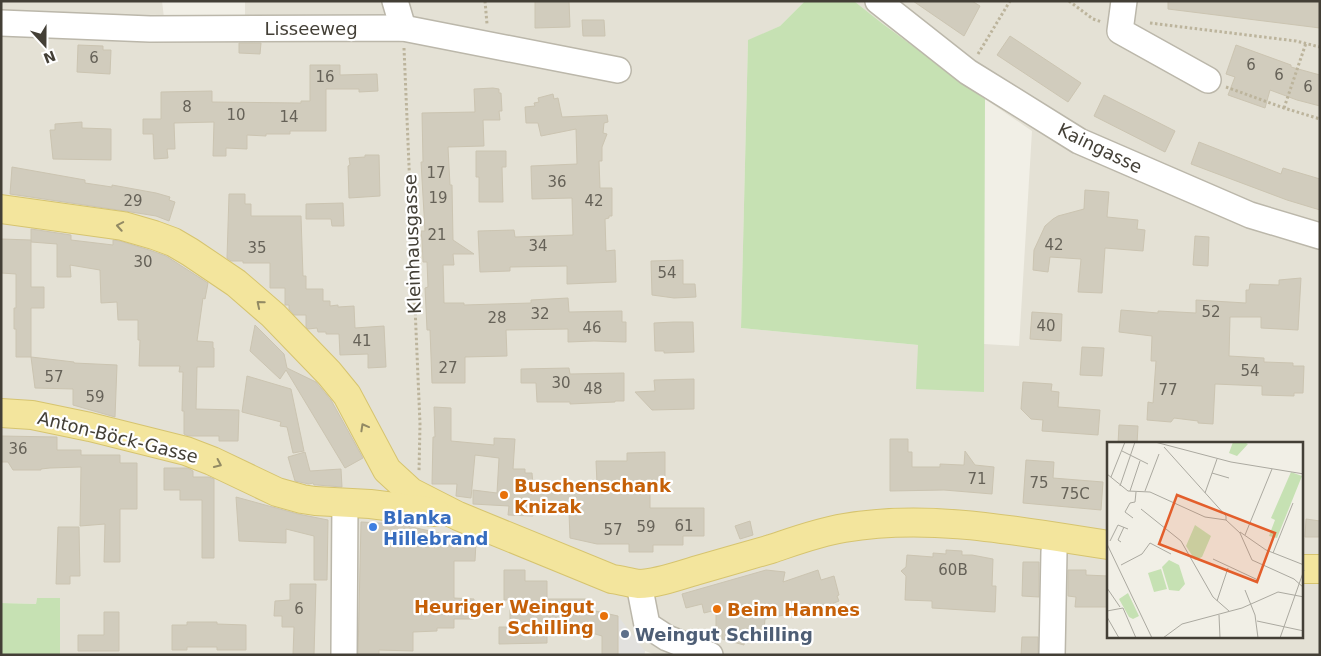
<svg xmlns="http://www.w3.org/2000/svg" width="1321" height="656" font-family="'DejaVu Sans',sans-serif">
	<rect width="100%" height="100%" fill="#f1efe6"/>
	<!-- residential -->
	<path fill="#e4e1d5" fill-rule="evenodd" d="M 1,1 L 162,1 L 164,18 L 245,15 L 245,1 L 805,1 L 780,26 L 748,41 L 741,328 L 918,345 L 983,392 L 984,344 L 1019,346 L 1032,131 L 985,99 L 883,24 L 854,1 L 1320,1 L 1320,655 L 656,655 L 645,651 L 644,655 L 60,655 L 60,599 L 37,598 L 36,604 L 1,603 ZM 1108,443 L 1302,443 L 1302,637 L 1108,637 Z"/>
	<!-- green -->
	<g fill="#c6e1b3">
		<path d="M 805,1 L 854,1 L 883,24 L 985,99 L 984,392 L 916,389 L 918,345 L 741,328 L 748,40 L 780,26 Z"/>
		<path d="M 37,598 L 60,598 L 60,655 L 1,655 L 1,603 L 36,604 Z"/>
	</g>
	<!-- parking -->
	<path fill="#e2e1de" d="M 618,616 L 645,651 L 644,655 L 619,655 Z"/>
	<!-- building -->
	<g fill="#d1ccbd" stroke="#cbc4b1">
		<path d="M 535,1 L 569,1 L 570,27 L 535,28 Z"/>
		<path d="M 913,1 L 972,1 L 980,6 L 964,36 Z"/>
		<path d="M 1168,1 L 1320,1 L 1320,28 L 1168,9 Z"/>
		<path d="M 582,20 L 604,20 L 605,36 L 583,36 Z"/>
		<path d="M 1010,36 L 1081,83 L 1068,102 L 997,55 Z"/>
		<path d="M 239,43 L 261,43 L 260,54 L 239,53 Z"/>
		<path d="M 78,45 L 103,46 L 103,50 L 111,50 L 110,74 L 77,72 Z"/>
		<path d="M 1236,45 L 1291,65 L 1291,67 L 1320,75 L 1320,106 L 1297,100 L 1270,90 L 1265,108 L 1228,95 L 1235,77 L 1226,74 Z"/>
		<path d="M 310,65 L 340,65 L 340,75 L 377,74 L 378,91 L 359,92 L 359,89 L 326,89 L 326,131 L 290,131 L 290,134 L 266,134 L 266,136 L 247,135 L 247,149 L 226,148 L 226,156 L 213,156 L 214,122 L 174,123 L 175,149 L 167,149 L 168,158 L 154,159 L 153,134 L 143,134 L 143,119 L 161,119 L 161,92 L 212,91 L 212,102 L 301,103 L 301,101 L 310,101 Z"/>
		<path d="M 493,88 L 499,89 L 499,93 L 501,93 L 502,111 L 499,111 L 500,120 L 483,120 L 484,146 L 448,147 L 450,185 L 452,185 L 453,240 L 474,254 L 453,254 L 454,265 L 443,265 L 444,303 L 464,303 L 464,305 L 531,303 L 531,300 L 568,298 L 569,312 L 622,311 L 622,322 L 626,322 L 626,342 L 594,341 L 568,342 L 568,329 L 506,330 L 507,356 L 465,357 L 465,383 L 432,383 L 430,330 L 427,330 L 425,288 L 428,287 L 427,262 L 423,262 L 422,240 L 421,231 L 425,231 L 421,162 L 423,162 L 422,113 L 475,112 L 474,89 Z"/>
		<path d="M 553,94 L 554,99 L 558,98 L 562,117 L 607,115 L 608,122 L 604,123 L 603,133 L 607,134 L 602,147 L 602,161 L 599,161 L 600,188 L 612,188 L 612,216 L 609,216 L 609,218 L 605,219 L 606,251 L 615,250 L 616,282 L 567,284 L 567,266 L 510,267 L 510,271 L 480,272 L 478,231 L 514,230 L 515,237 L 573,235 L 572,198 L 532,199 L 531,166 L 577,164 L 576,129 L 541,136 L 538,123 L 526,123 L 525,107 L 535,106 L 534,103 L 539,102 L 538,98 Z"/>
		<path d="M 1104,95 L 1175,131 L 1165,152 L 1094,116 Z"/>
		<path d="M 82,122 L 82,128 L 111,129 L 111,160 L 53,159 L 50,130 L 55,130 L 55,124 Z"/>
		<path d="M 1199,142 L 1281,174 L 1283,168 L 1320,179 L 1320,210 L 1287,200 L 1191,164 Z"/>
		<path d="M 476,151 L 506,151 L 506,167 L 502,167 L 503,202 L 479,202 L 479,177 L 476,177 Z"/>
		<path d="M 365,155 L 379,155 L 380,196 L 349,198 L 348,166 L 350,165 L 349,158 L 365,157 Z"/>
		<path d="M 12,167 L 85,180 L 85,183 L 112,187 L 112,185 L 156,193 L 170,197 L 169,200 L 175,202 L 169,221 L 156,216 L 125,211 L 10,194 Z"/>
		<path d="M 1085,190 L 1109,192 L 1107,217 L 1138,220 L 1137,229 L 1145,230 L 1143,251 L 1105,248 L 1102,293 L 1078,292 L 1081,259 L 1050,257 L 1048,272 L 1033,270 L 1034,250 L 1045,226 L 1053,219 L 1058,216 L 1084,209 Z"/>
		<path d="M 229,194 L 245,194 L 245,204 L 251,204 L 251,216 L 301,216 L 303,276 L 306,276 L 306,289 L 323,289 L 323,301 L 330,301 L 330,306 L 338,305 L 338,307 L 354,306 L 355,328 L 384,326 L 386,367 L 368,368 L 368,354 L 340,355 L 339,334 L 326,334 L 326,332 L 318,332 L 317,328 L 308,329 L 306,327 L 306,315 L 294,315 L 289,309 L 289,305 L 285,305 L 285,288 L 270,288 L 270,263 L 243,263 L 243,261 L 231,261 L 227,258 Z"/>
		<path d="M 343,203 L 344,226 L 332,226 L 331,219 L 306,219 L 306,204 Z"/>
		<path d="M 31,229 L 71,235 L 71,240 L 113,245 L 113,240 L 120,241 L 149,250 L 166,256 L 208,283 L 205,299 L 203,298 L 197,341 L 213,342 L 213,348 L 214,348 L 214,367 L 197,367 L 196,409 L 239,410 L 238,441 L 219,441 L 219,436 L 188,436 L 184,434 L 184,411 L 182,411 L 183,372 L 179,372 L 180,366 L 139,366 L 140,340 L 138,340 L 138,320 L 118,320 L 117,302 L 101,303 L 100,270 L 70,265 L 71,277 L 57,277 L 57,244 L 31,242 Z"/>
		<path d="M 1195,236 L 1209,237 L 1208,266 L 1193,265 Z"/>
		<path d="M 1,239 L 31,240 L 31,287 L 44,287 L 44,308 L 31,308 L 31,357 L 16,357 L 16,329 L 14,329 L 14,308 L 16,308 L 16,274 L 1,273 Z"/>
		<path d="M 683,260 L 683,284 L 695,284 L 696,297 L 674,298 L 652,295 L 651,261 Z"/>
		<path d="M 1301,278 L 1298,330 L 1261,328 L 1261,317 L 1230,317 L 1229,356 L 1264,358 L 1264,362 L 1293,363 L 1293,366 L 1304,366 L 1303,393 L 1294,393 L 1294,396 L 1262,395 L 1262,386 L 1215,384 L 1213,424 L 1198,423 L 1198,421 L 1174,418 L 1171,422 L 1147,420 L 1148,402 L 1153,403 L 1156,361 L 1151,361 L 1152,336 L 1119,332 L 1121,310 L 1158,313 L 1158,311 L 1196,313 L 1196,300 L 1246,303 L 1246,290 L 1249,290 L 1250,284 L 1279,285 L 1279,280 Z"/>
		<path d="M 1032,312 L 1062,314 L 1061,341 L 1030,339 Z"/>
		<path d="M 674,322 L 693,322 L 694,352 L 664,353 L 664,351 L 655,351 L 654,323 Z"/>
		<path d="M 255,325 L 284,354 L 287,368 L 316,382 L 331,400 L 363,458 L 345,468 L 286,370 L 280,379 L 250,351 Z"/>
		<path d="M 1082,347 L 1104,348 L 1102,376 L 1080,375 Z"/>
		<path d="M 31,357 L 74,362 L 74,363 L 117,365 L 115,417 L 73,405 L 73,389 L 35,388 Z"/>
		<path d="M 569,368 L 570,374 L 624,373 L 624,401 L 615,401 L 615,402 L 570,404 L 570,402 L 537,402 L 536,383 L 521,383 L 521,369 Z"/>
		<path d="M 247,376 L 291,389 L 304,451 L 293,453 L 287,427 L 280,426 L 281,422 L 242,412 Z"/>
		<path d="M 694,379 L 694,409 L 652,410 L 635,392 L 655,391 L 654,380 Z"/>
		<path d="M 1023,382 L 1052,384 L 1051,391 L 1059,392 L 1058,407 L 1100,410 L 1098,435 L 1042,431 L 1043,420 L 1031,419 L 1021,409 Z"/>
		<path d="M 434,407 L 451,408 L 451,441 L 494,445 L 494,438 L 515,439 L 513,469 L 525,469 L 525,473 L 532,473 L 533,485 L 597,484 L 596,461 L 627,461 L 627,453 L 665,452 L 665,483 L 650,483 L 650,508 L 704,508 L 704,536 L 683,536 L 683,545 L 653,545 L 653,552 L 629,552 L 629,544 L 597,544 L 570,538 L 569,513 L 532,514 L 533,516 L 508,515 L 509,506 L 473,504 L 473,490 L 497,493 L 499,458 L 475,455 L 471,498 L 456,496 L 457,484 L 432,484 L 433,437 L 435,437 Z"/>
		<path d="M 1119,425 L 1138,426 L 1137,444 L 1118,444 Z"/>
		<path d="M 1,436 L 57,437 L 57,450 L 81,450 L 81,455 L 120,455 L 120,463 L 137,463 L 137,509 L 120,509 L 120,562 L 104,562 L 105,524 L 80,526 L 81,467 L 50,468 L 41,469 L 41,470 L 13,470 L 8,462 L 1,462 Z"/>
		<path d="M 890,439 L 908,439 L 908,452 L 912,452 L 912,467 L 940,467 L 940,464 L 962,465 L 964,465 L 965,451 L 975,465 L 994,467 L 992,494 L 944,490 L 890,491 Z"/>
		<path d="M 305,452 L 310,471 L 341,469 L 342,487 L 317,485 L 314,485 L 313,483 L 309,484 L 295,481 L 288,457 Z"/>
		<path d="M 1026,460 L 1054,462 L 1053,478 L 1103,482 L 1101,510 L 1023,503 Z"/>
		<path d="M 164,468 L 188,468 L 193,471 L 193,477 L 209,477 L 214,479 L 214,558 L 202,558 L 202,500 L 180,500 L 180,490 L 164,490 Z"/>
		<path d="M 236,497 L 298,514 L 328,520 L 327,580 L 314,580 L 314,536 L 286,529 L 286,543 L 239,541 Z"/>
		<path d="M 1306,519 L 1320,521 L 1319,537 L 1305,537 Z"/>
		<path d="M 750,521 L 753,535 L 740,539 L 735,526 Z"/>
		<path d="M 361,522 L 398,524 L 439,533 L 439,542 L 476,542 L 475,561 L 454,561 L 454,598 L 474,599 L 474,619 L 454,619 L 454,628 L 437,628 L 437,631 L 413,632 L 413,651 L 379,650 L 379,655 L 358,655 Z"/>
		<path d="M 58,527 L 79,527 L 80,576 L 70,576 L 70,584 L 56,584 Z"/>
		<path d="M 946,550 L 962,551 L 962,555 L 972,555 L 993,559 L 992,586 L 996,586 L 995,612 L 932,608 L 932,601 L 905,600 L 906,576 L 901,571 L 906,567 L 907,555 L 933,557 L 933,553 L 946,554 Z"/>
		<path d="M 1023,562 L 1039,562 L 1039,597 L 1022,596 Z"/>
		<path d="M 504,570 L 525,570 L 525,581 L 547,581 L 547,599 L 591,599 L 591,610 L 618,616 L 618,655 L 602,655 L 602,636 L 585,631 L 585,627 L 547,627 L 547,643 L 499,644 L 499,627 L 510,627 L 510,600 L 504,600 Z"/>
		<path d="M 766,570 L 785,572 L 783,582 L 818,570 L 821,580 L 834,576 L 839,595 L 837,596 L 839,601 L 829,605 L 829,607 L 807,614 L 806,611 L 794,615 L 793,613 L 765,619 L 764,630 L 746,629 L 744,645 L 722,639 L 722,630 L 716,630 L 716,610 L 704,613 L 702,604 L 686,608 L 682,594 Z"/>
		<path d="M 1068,570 L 1086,570 L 1086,575 L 1108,576 L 1108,607 L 1075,607 L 1076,597 L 1068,596 Z"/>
		<path d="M 290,584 L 316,584 L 314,655 L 293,655 L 294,627 L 282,627 L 282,616 L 274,616 L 275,601 L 290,600 Z"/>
		<path d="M 104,612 L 119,612 L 119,651 L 78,651 L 78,635 L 104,635 Z"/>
		<path d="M 187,622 L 217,622 L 217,624 L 246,625 L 246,650 L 217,650 L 217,647 L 187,647 L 187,650 L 172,650 L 172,625 L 187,625 Z"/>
		<path d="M 1022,637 L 1038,637 L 1038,655 L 1021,655 Z"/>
	</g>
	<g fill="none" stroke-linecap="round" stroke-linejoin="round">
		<defs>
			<g id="minor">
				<path d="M 395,1 L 403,28"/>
				<path d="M 878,1 L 968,72 L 1079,141 L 1250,215 L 1320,236"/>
				<path d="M 1124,1 L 1120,31 L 1208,80"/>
				<path d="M 1,23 L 150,29 L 403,28 L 618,70"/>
				<path d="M 639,584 L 647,625 L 667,638 L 710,655"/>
				<path d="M 344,655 L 345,502"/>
				<path d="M 1052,655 L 1054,552 L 1056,537"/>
			</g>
			<g id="major">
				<path d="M 1,209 L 123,226 L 154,235 L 173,242 L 190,252 L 236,283 L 273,315 L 329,373 L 347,395 L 387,470 L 411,492 L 458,516 L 612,579 C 621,580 630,583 639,584 C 656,584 681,575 698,570 C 722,563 747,556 771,549 C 795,541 819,532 844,528 C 932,513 1022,532 1108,545"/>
				<path d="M 1,413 L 32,415 L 90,427 L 186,451 L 212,461 L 277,492 L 302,499 L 315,501 L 370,504 L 435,512"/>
				<path d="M 1302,569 L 1320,569"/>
			</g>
		</defs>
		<!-- minor casing -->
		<use href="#minor" stroke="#bbb7aa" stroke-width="28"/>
		<!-- major casing -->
		<use href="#major" stroke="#d6c46f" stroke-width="30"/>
		<!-- path -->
		<g stroke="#bcb49c" stroke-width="3" stroke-dasharray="2.5 2.5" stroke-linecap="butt">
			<path d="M 485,1 L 487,24"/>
			<path d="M 1069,1 L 1093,19 L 1102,22"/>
			<path d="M 1150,23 L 1296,41 L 1320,47"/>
			<path d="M 404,48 L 420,424 L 419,472"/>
			<path d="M 978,54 L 1010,1"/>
			<path d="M 1226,87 L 1284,108 L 1320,119"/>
			<path d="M 1284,108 L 1306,43"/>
		</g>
		<!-- minor -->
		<use href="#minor" stroke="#fff" stroke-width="25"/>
		<!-- major -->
		<use href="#major" stroke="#f3e59d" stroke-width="28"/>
	</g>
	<!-- one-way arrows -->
	<defs><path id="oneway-chevron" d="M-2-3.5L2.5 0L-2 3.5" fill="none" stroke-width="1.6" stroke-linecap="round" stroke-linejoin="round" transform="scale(1.25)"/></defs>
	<g stroke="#928a64">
		<use href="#oneway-chevron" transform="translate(120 226) rotate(-170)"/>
		<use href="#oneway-chevron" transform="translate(260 304) rotate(-140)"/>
		<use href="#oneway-chevron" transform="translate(364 427) rotate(-119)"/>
		<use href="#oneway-chevron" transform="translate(218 464) rotate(25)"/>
	</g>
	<!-- markers -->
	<g fill="#e8710a" stroke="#fff" stroke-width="2">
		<circle cx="504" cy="495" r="5"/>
		<circle cx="717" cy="609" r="5"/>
		<circle cx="604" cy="616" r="5"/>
	</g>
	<circle fill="#3f7fe0" stroke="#fff" stroke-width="2" cx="373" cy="527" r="5"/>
	<circle fill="#5c6f8a" stroke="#fff" stroke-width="2" cx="625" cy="634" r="5"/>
	<g text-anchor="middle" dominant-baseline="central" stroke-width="4.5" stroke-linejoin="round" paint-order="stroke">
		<!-- number labels -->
		<g font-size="15" fill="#666258">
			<text x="94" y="58">6</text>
			<text x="1251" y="65">6</text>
			<text x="1279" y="75">6</text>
			<text x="325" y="77">16</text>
			<text x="1308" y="87">6</text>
			<text x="187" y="107">8</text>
			<text x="236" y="115">10</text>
			<text x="289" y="117">14</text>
			<text x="436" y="173">17</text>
			<text x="557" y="182">36</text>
			<text x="438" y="198">19</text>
			<text x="133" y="201">29</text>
			<text x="594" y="201">42</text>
			<text x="437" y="235">21</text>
			<text x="1054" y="245">42</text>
			<text x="538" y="246">34</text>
			<text x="257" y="248">35</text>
			<text x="143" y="262">30</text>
			<text x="667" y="273">54</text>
			<text x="1211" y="312">52</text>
			<text x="540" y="314">32</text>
			<text x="497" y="318">28</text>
			<text x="1046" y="326">40</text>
			<text x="592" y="328">46</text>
			<text x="362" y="341">41</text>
			<text x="448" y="368">27</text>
			<text x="1250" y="371">54</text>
			<text x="54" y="377">57</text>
			<text x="561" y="383">30</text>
			<text x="593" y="389">48</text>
			<text x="1168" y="390">77</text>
			<text x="95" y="397">59</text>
			<text x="18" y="449">36</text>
			<text x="977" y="479">71</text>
			<text x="1039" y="483">75</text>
			<text x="1075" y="494">75C</text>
			<text x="684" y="526">61</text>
			<text x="646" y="527">59</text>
			<text x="613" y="530">57</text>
			<text x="953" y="570">60B</text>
			<text x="299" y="609">6</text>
		</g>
		<!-- street labels -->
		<g font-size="18" fill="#433f36" stroke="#fff">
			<text x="311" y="28">Lisseeweg</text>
			<text transform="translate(1100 148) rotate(26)">Kaingasse</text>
			<text transform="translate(412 244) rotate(-92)">Kleinhausgasse</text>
			<text transform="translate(118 437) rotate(14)">Anton-Böck-Gasse</text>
		</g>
		<!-- food labels -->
		<g font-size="18" font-weight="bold" fill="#c56008" stroke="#fff" text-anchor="start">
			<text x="514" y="485">Buschenschank<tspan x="514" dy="21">Knizak</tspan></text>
			<text x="594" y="606" text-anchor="end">Heuriger Weingut<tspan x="594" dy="21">Schilling</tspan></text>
			<text x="727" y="609">Beim Hannes</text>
		</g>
		<!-- shop labels -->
		<g font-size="18" font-weight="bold" fill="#366cbe" stroke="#fff" text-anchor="start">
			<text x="383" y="517">Blanka<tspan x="383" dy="21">Hillebrand</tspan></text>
		</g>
		<!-- service labels -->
		<g font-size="18" font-weight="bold" fill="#4e5e75" stroke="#fff" text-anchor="start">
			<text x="635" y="634">Weingut Schilling</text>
		</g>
	</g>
	<!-- overview -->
	<g transform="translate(1107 442)">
		<rect width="196" height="196" fill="#f1efe6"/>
		<path d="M 126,0 L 137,0 L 141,2 L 130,14 L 122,11 ZM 184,30 L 195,34 L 170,96 L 162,94 L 168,78 L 164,76 ZM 88,83 L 104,94 L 95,115 L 88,118 L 79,104 ZM 62,118 L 72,123 L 78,142 L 72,149 L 62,148 L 55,125 ZM 54,127 L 60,147 L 47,150 L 41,131 ZM 21,151 L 32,174 L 26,177 L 22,175 L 12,157 Z" fill="#c6e1b3"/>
		<path fill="none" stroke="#aba9a0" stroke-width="1" d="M 48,0 L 124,20 L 197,32M 57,5 L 119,74 L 119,78M 15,9 L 41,22M 105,31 L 122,36M 0,32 L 21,49 L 43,50 L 98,75 L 119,78 L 133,91 L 145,118 L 187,137 L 197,146M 4,35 L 18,0M 13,44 L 28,0M 23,49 L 33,19M 38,49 L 52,12M 98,51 L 110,17M 34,67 L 74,99 L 106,155 L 122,169M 26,76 L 18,70 L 23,61 L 28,60 L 29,50M 133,90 L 159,108 L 197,123M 138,93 L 165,27M 3,99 L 11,83 L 21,87M 14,100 L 11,98 L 17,85M 0,102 L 45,196M 166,111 L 186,61M 106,117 L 151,138M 14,123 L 35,112 L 43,101 L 64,112M 0,146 L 13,165M 138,148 L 148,173 L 151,196M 110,159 L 121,126M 0,169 L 16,166 L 29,196M 112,173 L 113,196M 0,175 L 12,196M 150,179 L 197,189M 56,196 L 75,182 L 135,166 L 171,150 L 197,155M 173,196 L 197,128"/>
		<path fill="#e35e2b" fill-opacity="0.15" stroke="#e35e2b" stroke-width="2.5" d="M 70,53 L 168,91 L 150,140 L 52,102 Z"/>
		<rect width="196" height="196" fill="none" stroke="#433f36" stroke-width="2.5"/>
	</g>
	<!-- border -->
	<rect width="1321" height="656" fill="none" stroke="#433f36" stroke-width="5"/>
	<!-- north arrow -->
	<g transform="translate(45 45) rotate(159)" stroke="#ffffff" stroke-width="4" paint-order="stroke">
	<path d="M0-4L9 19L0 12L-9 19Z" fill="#433f36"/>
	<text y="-8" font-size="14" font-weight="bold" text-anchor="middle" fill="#433f36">N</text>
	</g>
</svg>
